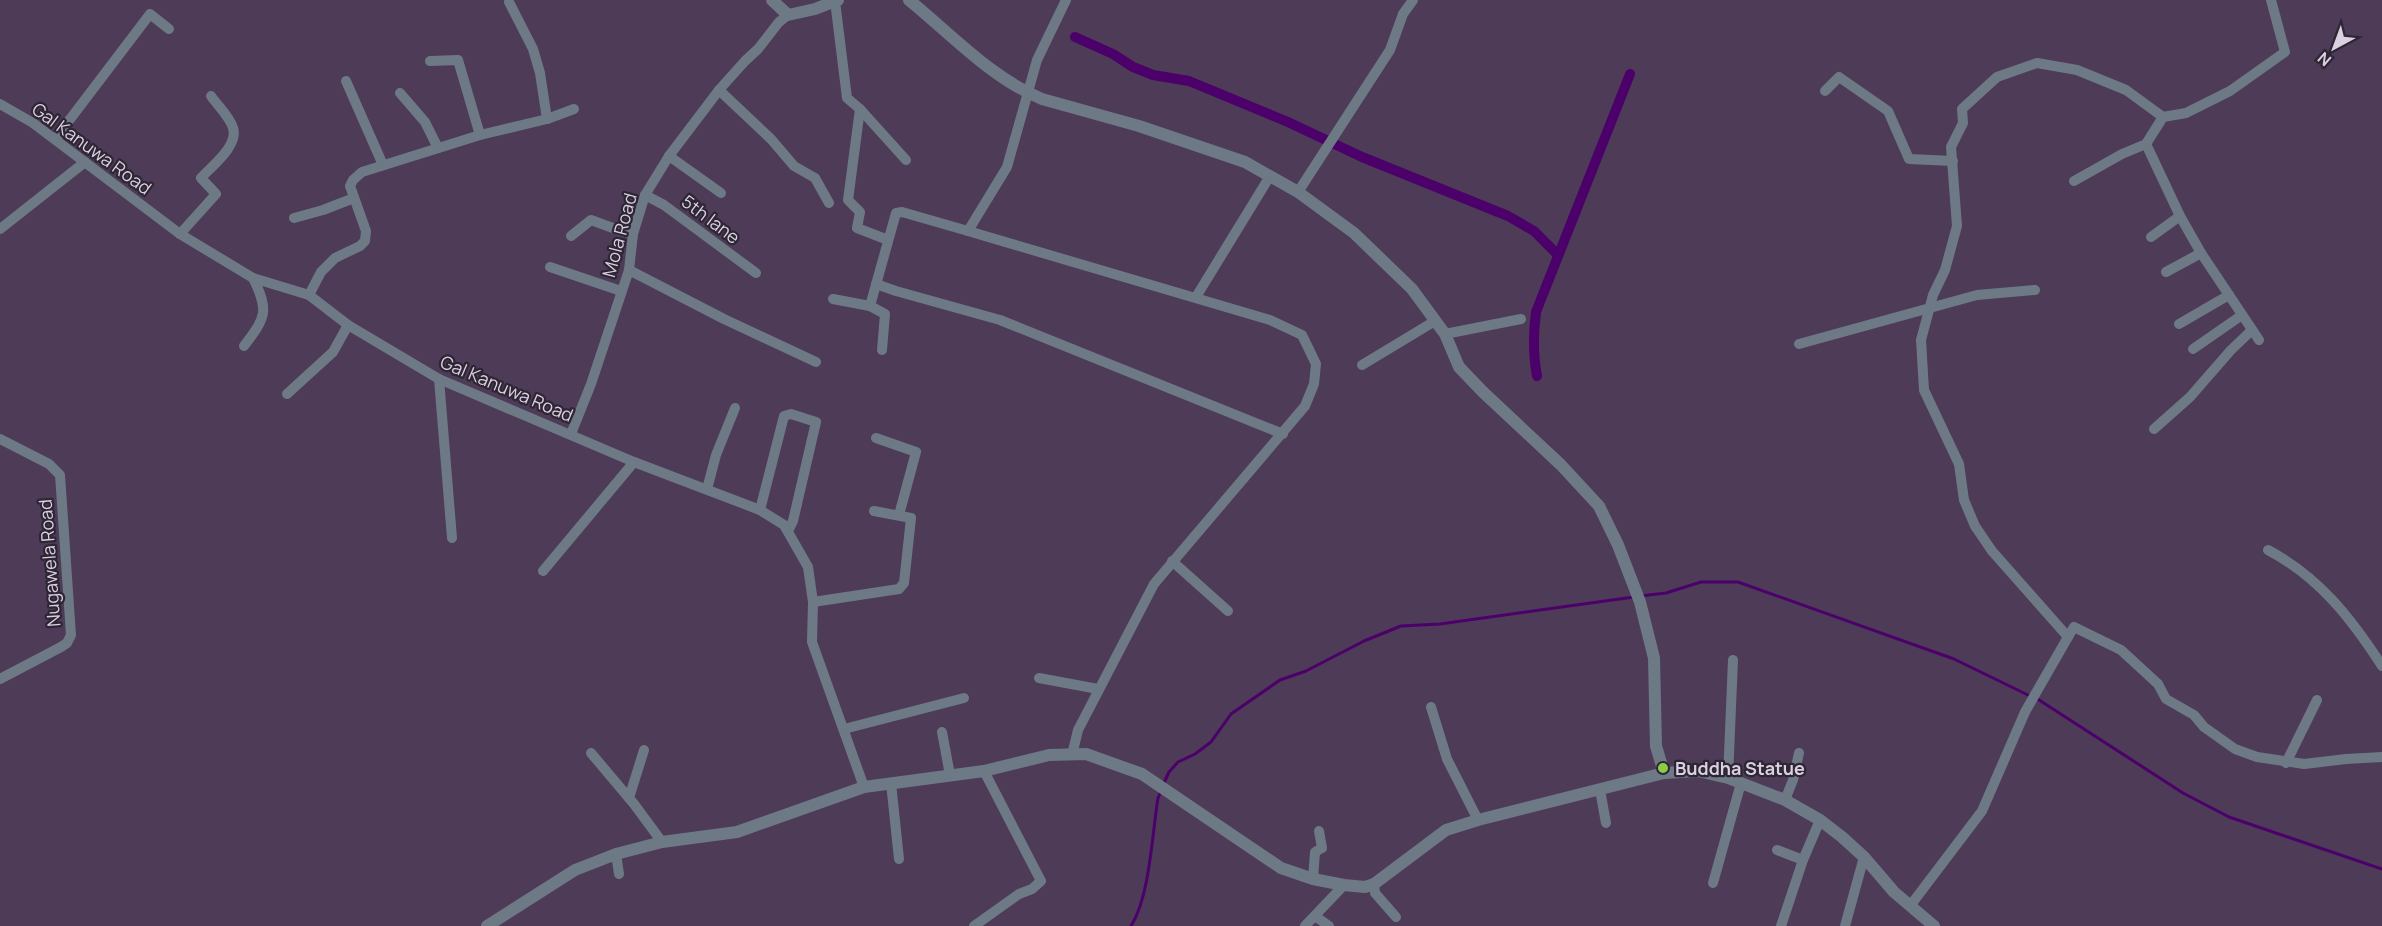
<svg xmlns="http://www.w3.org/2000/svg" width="2382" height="926" font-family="Manrope,sans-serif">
	<rect width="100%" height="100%" fill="#4d3b58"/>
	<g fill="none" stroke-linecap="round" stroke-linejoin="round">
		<!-- stream -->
		<g stroke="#4c006a" stroke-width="3">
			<path d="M 1640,596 L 1666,593 L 1701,582 L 1738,582 L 1954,659 L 2030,696"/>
			<path d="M 2036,698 L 2183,793 L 2229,817 L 2382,869"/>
			<path d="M 1163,785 L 1169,772 L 1178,762 L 1195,754 L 1211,742 L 1231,714 L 1280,680 L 1306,671 L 1364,641 L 1401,626 L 1440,624 L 1634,597"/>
			<path d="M 1131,926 C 1150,896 1152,834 1158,798 L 1161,791"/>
		</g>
		<!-- canal -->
		<g stroke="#4c006a" stroke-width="10">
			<path d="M 1075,37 L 1113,54 L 1133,67 L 1153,75 L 1189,81 L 1288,122 L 1362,157 L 1508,216 L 1534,231 L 1558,255"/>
			<path d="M 1537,376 C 1533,355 1533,335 1536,312 L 1630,74"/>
		</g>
		<!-- minor -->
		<g stroke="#6e7986" stroke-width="10">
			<path d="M 1066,0 L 1037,60 L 1007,167 L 968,231 L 1270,320 L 1302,335 L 1316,364 L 1314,384 L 1305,406 L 1154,584 L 1078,730 L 1072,755"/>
			<path d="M 835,1 L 847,98 L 860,109 L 848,200 L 860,212 L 857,228 L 888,240"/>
			<path d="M 430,61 L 458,60 L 480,135"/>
			<path d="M 346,81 L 383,165"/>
			<path d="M 719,90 L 771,139 L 794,166 L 815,178 L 829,203"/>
			<path d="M 1825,91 L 1839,77 L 1888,111 L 1909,159 L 1953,161"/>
			<path d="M 400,93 L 425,122 L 438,148"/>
			<path d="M 0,104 L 33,123 L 180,234 L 253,278 L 309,295 L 348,325 L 439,379 L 634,462 L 760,510 L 784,525 L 808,567 L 813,602 L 812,642 L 864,787"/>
			<path d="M 860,109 L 906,160"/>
			<path d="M 547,119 L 574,109"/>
			<path d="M 55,139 L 150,14 L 169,29"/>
			<path d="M 2146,144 L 2180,216 L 2201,253 L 2259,340"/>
			<path d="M 669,156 L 721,193"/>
			<path d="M 2074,181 L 2122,154 L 2146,144 L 2163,117"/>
			<path d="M 1298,192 L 1390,50 L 1403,14 L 1413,0"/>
			<path d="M 645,195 L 664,205 L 756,273"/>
			<path d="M 294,218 L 323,210 L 354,198"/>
			<path d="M 0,229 L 85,162"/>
			<path d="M 180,234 L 216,194 L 201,178 C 212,166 239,145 233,128 C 230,117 218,106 211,96"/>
			<path d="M 571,236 L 591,220 L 621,231 L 633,234"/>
			<path d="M 2151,237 L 2180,216"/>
			<path d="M 550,267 L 621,291"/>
			<path d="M 629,270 L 724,319 L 816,362"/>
			<path d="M 2166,272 L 2201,253"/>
			<path d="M 876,284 L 896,291 L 1000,320 L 1283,434"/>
			<path d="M 309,295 L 321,272 L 335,258 L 360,246 L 365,241 L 366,231 L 350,186 L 353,180 L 362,172 L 480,135 L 547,119 L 540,73 L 533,49 L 509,2"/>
			<path d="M 1196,297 L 1270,176"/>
			<path d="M 833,299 L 870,306"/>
			<path d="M 2179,324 L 2229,295"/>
			<path d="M 1445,334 L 1521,319"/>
			<path d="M 1799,344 L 1977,295 L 2035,290"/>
			<path d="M 244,346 C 265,318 270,312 253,278"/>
			<path d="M 2193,349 L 2242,315"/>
			<path d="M 882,350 L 885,314 L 870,306 L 896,213 L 902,212 L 968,231"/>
			<path d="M 1362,365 L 1435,321"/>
			<path d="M 439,379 L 452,538"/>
			<path d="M 287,394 L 333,352 L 348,325"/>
			<path d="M 2154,429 L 2190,397 L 2231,350 L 2252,330"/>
			<path d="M 571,434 L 591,384 L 629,270 L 633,234 L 645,195 L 669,156 L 719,90 L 745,61 L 758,49 L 779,22 L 788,15"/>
			<path d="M 876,438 L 916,452 L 899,515"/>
			<path d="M 0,439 L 49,464 L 60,475 L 71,635 L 67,643 L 61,647 L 0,679"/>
			<path d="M 707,489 L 716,455 L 735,408"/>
			<path d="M 760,510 L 784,416 L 791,414 L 816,422 L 793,521 L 788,531"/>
			<path d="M 2268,550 C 2319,577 2351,618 2382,666"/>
			<path d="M 1172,561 L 1228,611"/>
			<path d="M 543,571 L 634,462"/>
			<path d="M 813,602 L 899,589 L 904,583 L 911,518 L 874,511"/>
			<path d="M 2068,637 L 2074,627 L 2121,650 L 2158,684 L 2166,699 L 2194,715 L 2204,727 L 2235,749 L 2257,757 L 2304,764 L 2346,759 L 2382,757"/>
			<path d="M 1039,678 L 1098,689"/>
			<path d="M 1431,707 L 1447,759 L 1478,820"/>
			<path d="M 844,729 L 964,698"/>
			<path d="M 942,732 L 950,775"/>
			<path d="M 591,753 L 634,804 L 662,842"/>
			<path d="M 2286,763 L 2317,700"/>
			<path d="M 1728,778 L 1733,660"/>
			<path d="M 891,783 L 899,859"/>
			<path d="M 1600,790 L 1606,823"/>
			<path d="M 629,798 L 644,750"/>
			<path d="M 1785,800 L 1793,780 L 1799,753"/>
			<path d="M 1777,850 L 1803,860"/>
			<path d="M 616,854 L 619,874"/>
			<path d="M 1313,879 L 1315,852 L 1322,848 L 1319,831"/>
			<path d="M 1713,883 L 1741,783"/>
			<path d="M 1374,884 L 1375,893 L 1396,917"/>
			<path d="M 1910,906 L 1982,811 L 2025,712 L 2068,637 L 1992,551 L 1975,526 L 1964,500 L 1959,464 L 1924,390 L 1921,340 L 1933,295 L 1945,270 L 1957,226 L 1951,147 L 1963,123 L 1962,109 L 1997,77 L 2037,63 L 2077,70 L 2126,90 L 2163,117 L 2186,113 L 2230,91 L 2285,52 L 2271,0"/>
			<path d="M 1315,916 L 1329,926"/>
			<path d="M 974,926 L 1019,894 L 1032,889 L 1041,881 L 984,771"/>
			<path d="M 1305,926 L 1344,885"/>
			<path d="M 1781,926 L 1803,860 L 1820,820"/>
			<path d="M 1845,926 L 1864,857"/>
		</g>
		<!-- tertiary -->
		<g stroke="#6e7986" stroke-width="12">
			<path d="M 772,0 L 788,15 L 815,9 L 838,0"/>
			<path d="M 909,0 C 951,34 991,78 1042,99 L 1139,126 L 1245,162 L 1298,192 L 1354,233 L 1412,289 L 1445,334 L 1459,367 L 1483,392 L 1561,465 L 1599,506 L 1618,545 L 1640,602 L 1654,658 L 1656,746 L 1664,773 L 1698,771 L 1728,778 L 1785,800 L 1820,820 L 1842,837 L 1864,857 L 1894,892 L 1934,926"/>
			<path d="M 487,926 L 575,870 L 616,854 L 662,842 L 737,832 L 864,787 L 984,771 L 1049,755 L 1086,754 L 1142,774 L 1281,868 L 1313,879 L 1344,885 L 1365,887 L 1374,884 L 1446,830 L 1478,820 L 1664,773"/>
		</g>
	</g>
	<!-- markers -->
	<circle fill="#8bce46" stroke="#2e2634" stroke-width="2" cx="1663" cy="768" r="6"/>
	<g text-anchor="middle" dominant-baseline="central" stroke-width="4.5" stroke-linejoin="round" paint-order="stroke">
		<!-- street labels -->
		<g font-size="18" fill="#dbd0e2" stroke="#2e2634">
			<text transform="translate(92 148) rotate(36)">Gal Kanuwa Road</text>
			<text transform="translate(711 219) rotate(37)">5th lane</text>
			<text transform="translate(619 235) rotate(-75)">Mola Road</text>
			<text transform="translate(507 388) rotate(23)">Gal Kanuwa Road</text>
			<text transform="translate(49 563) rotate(-94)">Nugawela Road</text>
		</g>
		<!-- poi labels -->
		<g font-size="18" font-weight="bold" fill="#dbd0e2" stroke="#2e2634" text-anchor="start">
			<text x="1675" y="768">Buddha Statue</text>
		</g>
	</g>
	<!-- north arrow -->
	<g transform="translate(2334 48) rotate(221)" stroke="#2e2634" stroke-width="4.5" paint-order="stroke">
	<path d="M0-4.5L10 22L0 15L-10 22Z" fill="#dbd0e2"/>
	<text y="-9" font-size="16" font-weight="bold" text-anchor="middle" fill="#dbd0e2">N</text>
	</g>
</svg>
